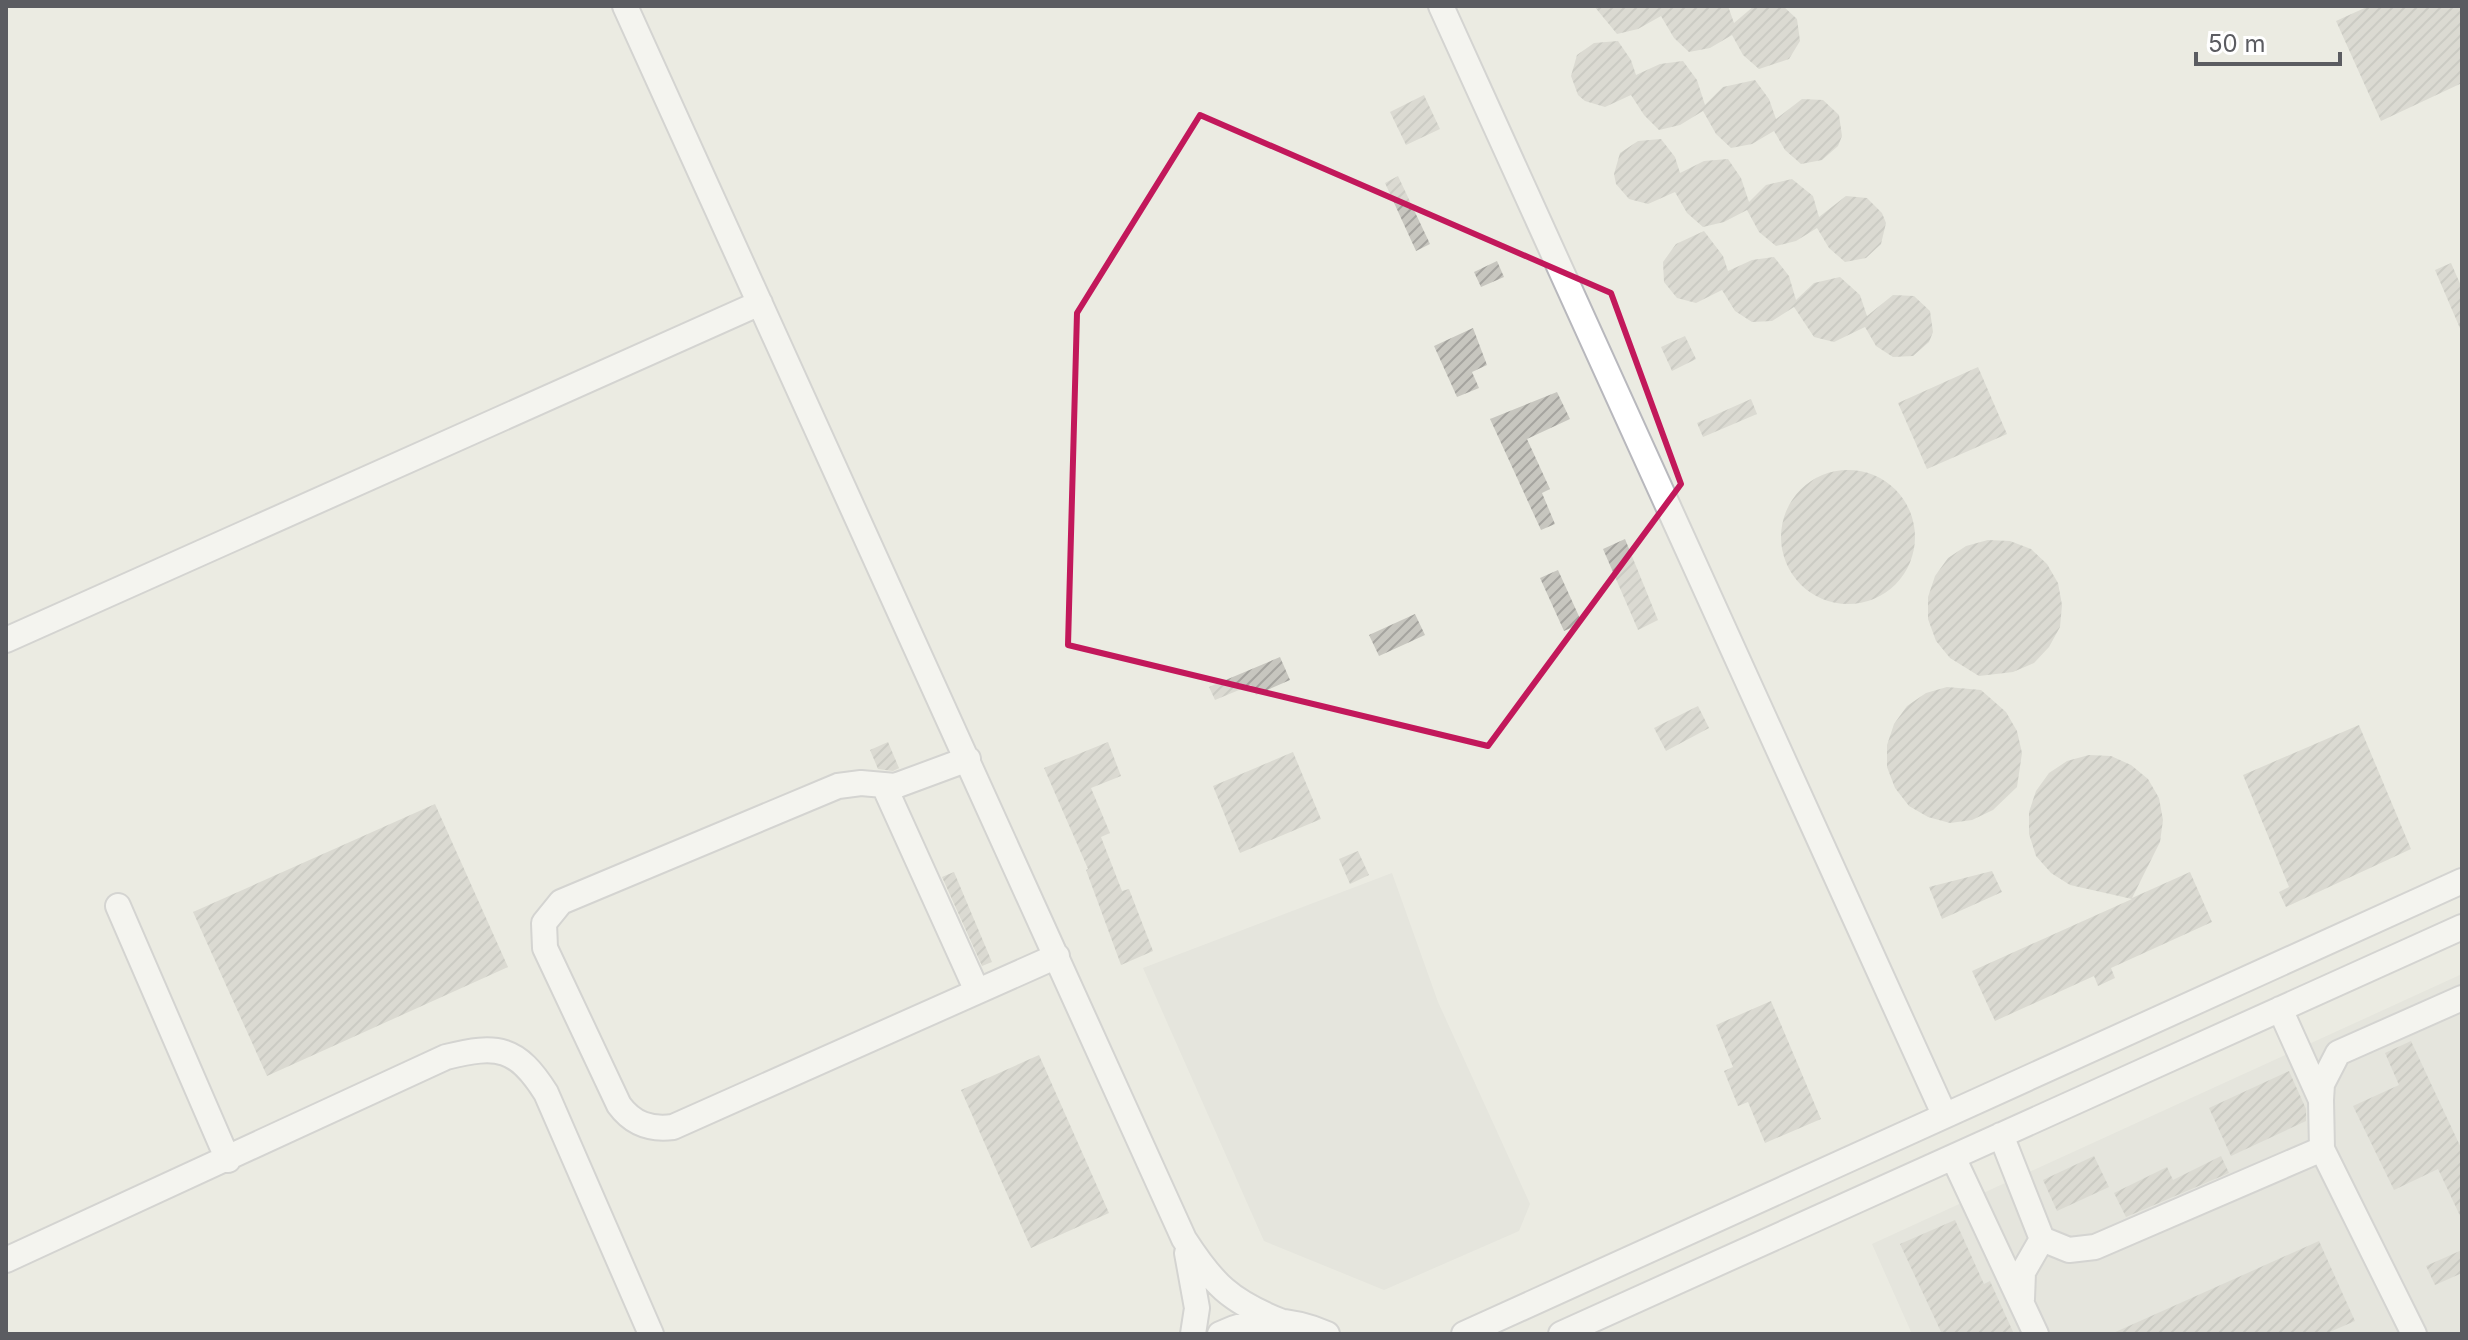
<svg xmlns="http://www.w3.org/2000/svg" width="2468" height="1340" font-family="Inter,sans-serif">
	<defs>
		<pattern id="building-hatch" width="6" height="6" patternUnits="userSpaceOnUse" patternTransform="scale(2)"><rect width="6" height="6" fill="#c7c6bf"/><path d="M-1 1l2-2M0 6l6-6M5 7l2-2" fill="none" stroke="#a5a49f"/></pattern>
	</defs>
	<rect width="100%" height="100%" fill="#ebebe2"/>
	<path fill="#ddddd7" d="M1392,873L1438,1002L1530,1204L1519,1231L1384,1290L1264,1241L1143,968Z
		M2462,974V1334H1912L1872,1244Z"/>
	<path fill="url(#building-hatch)" d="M1594,6H1728L1734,23L1754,6H1783L1797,19L1800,41L1789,59L1759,69L1743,55L1732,35L1710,48L1689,52L1674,38L1661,16L1638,29L1617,34Z
		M2369,6H2462V83L2381,121L2336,21Z
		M1618,41L1631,60L1636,75L1660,64L1683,61L1697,80L1705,105L1723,87L1755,80L1769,99L1776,119L1802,99L1823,100L1839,115L1842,136L1838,146L1822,160L1801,164L1785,150L1774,131L1752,144L1731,148L1716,134L1703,111L1680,125L1659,130L1644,115L1631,95L1605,107L1585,101L1578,95L1571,76L1577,55L1594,43Z
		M1424,95L1440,129L1406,145L1390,112Z
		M1661,139L1675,157L1680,173L1704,161L1728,159L1741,178L1749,202L1766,185L1792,179L1813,196L1819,217L1846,196L1867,198L1882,213L1886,223L1881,244L1866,258L1845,262L1829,248L1817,228L1796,241L1776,246L1759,232L1747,210L1724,222L1703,227L1687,213L1675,192L1648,204L1629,199L1616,184L1614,174L1620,153L1638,141Z
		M1398,176L1430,244L1416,251L1385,183Z
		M1704,231L1723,256L1728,271L1752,260L1774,257L1789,276L1796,300L1814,283L1840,277L1860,295L1867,316L1893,295L1914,296L1930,311L1933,332L1929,342L1913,356L1893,357L1876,346L1865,327L1834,342L1814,337L1794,307L1772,321L1752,322L1735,311L1722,290L1696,303L1677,298L1664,282L1663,262L1676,244Z
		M1497,261L1504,277L1481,287L1474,272Z
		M2451,263L2462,288V333L2435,270Z
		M1473,328L1487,365L1472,372L1479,388L1457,397L1434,346Z
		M1685,336L1696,359L1672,371L1661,347Z
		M1978,367L2007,434L1927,469L1898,403Z
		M1557,392L1570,419L1527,439L1550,489L1542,493L1555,524L1541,530L1490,419Z
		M1751,399L1757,414L1703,437L1697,423Z
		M1781 537a67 67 0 1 1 134 0a67 67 0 1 1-134 0Z
		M1625,539L1658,620L1638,630L1603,549Z
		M1988,540L2010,541L2031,549L2047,564L2058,583L2062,605L2060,627L2049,647L2034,663L2013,672L1979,676L1950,658L1936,641L1928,619V597L1935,576L1948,558L1966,546Z
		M1558,570L1582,623L1564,631L1540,578Z
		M1415,614L1425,635L1379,656L1369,635Z
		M1280,657L1290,680L1256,695L1251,685L1215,700L1209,687Z
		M1947,687L1981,690L2006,712L2017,731L2022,753L2017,787L1993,810L1972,820L1950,823L1928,817L1909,806L1895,788L1887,767V745L1894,724L1907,706L1926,693Z
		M1698,706L1709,728L1666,751L1654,728Z
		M2359,725L2411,849L2286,907L2279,892L2289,887L2243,775Z
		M888,742L899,768L893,771L878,769L870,750Z
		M1108,742L1121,776L1091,788L1110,833L1101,837L1122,891L1129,889L1153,951L1121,965L1086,870L1088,869L1044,768Z
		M1293,752L1321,819L1240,853L1213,786Z
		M2089,755L2111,756L2131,765L2148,779L2159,798L2163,820L2160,842L2132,898L2190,872L2212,922L2111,968L2115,978L2098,986L2094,976L1995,1021L1972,971L2132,899L2070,885L2051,873L2036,856L2029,834V812L2036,791L2049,773L2067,761Z
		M435,804L508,967L267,1076L193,912Z
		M1358,851L1369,875L1350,884L1339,859Z
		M1992,871L2002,892L1942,919L1929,887Z
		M954,872L992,962L982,966L942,877Z
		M1771,1001L1821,1119L1765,1143L1748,1102L1738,1106L1724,1071L1733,1067L1716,1025Z
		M2411,1041L2462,1150V1220L2438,1169L2394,1190L2353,1106L2399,1085L2385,1053Z
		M1039,1055L1109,1213L1031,1248L961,1090Z
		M2289,1071L2306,1109V1121L2231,1156L2209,1108Z
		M2094,1156L2109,1187L2057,1211L2043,1180Z
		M2221,1156L2229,1173L2126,1217L2114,1193L2167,1167L2173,1180Z
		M1955,1220L1984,1284L1990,1281L2014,1334H1942L1900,1244Z
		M2319,1241L2355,1321L2325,1334H2111Z
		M2462,1250V1273L2435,1285L2426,1266Z"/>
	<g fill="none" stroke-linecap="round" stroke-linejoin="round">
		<g stroke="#b8b8bd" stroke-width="28">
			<path id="minor" d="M625,6L1184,1239C1213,1284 1230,1301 1280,1321
				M1441,6L1944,1114
				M6,640L760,303
				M968,759L895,786L861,783L838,786L561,902L544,923L545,948L619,1105C633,1124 650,1130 673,1127L1057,956
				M885,788L977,991
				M118,906L228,1160
				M2280,1009L2321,1100L2322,1149L2414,1334
				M2321,1100L2322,1084L2338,1053L2462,998
				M2001,1135L2042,1239L2069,1250L2095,1247L2322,1149
				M1953,1157L2036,1334
				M1187,1253L1197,1308L1193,1334
				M6,1260L446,1057C498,1044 517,1047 546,1093L651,1334
				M2022,1299L2023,1272L2042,1239
				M1220,1334C1255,1317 1291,1318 1327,1334
				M1464,1334L2462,881
				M1561,1334L2462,927"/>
		</g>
		<use href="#minor" stroke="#fff" stroke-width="24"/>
	</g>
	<path d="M0 0H2468V1340H0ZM1200,115L1611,293L1681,484L1488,746L1068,645L1077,313Z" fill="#ebebe2" fill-opacity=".55" fill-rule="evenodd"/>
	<path fill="none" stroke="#c2185b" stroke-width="6" stroke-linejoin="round" d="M1200,115L1611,293L1681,484L1488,746L1068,645L1077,313Z"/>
	<rect width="2468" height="1340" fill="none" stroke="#5b5c61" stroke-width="16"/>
	<path d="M2196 52v12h144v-12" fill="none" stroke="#5b5c61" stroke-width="4"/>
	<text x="2208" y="52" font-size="24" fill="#5b5c61" stroke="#ffffff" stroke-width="6" paint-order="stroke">50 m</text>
</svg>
